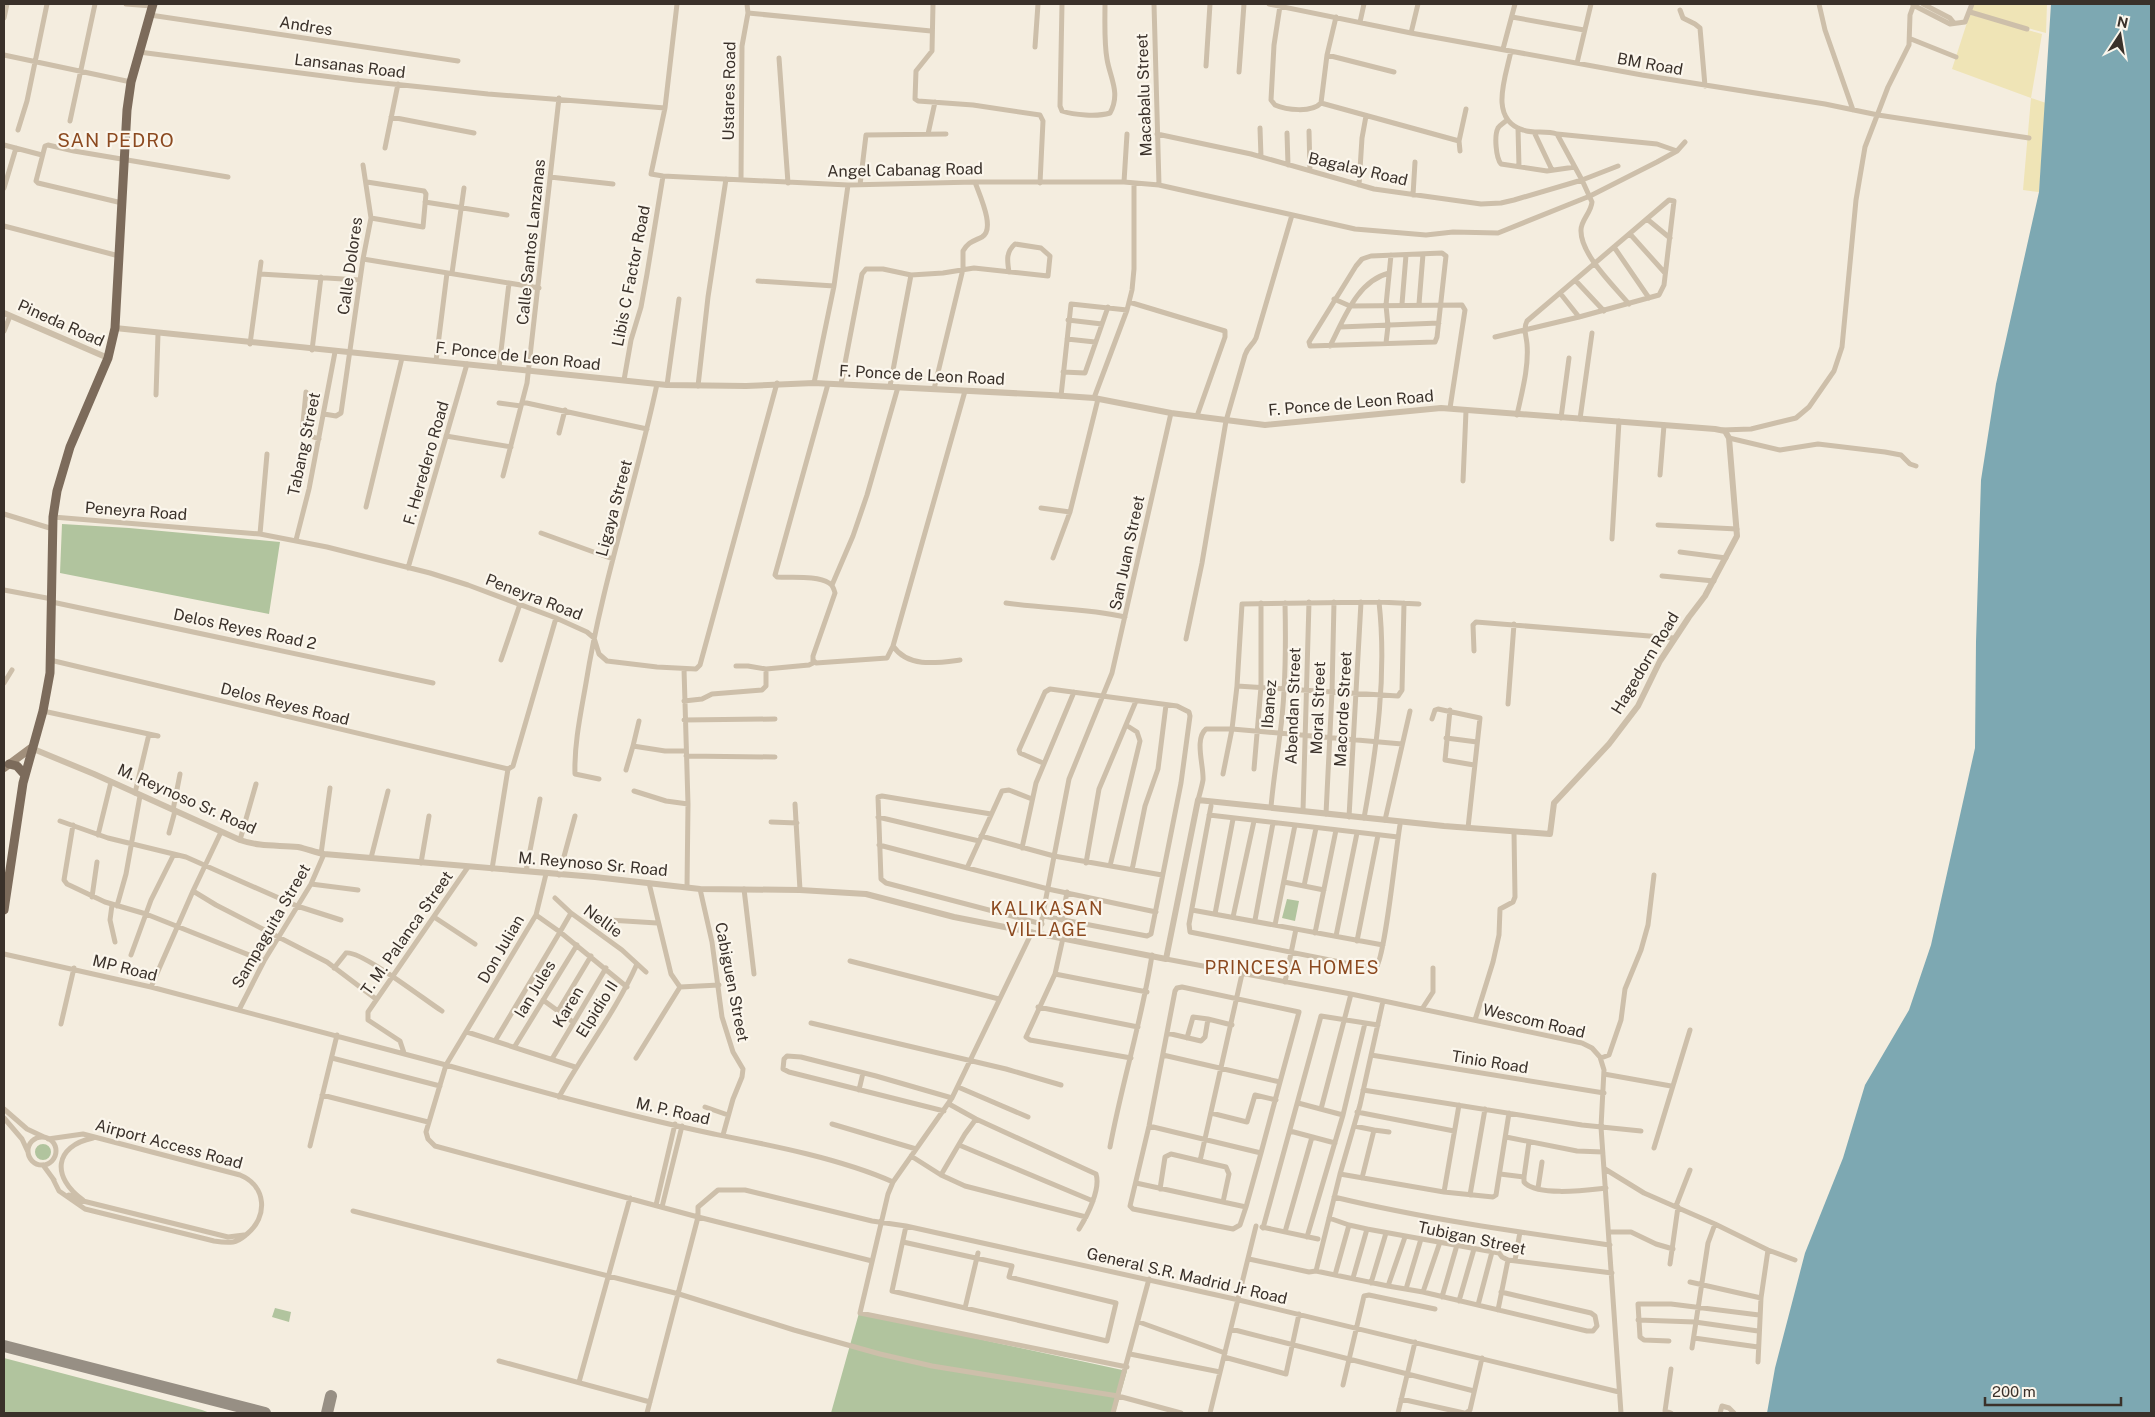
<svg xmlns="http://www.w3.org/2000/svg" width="2155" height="1417" font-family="'Public Sans',sans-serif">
	<rect width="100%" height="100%" fill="#f4eddf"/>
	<path fill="#b1c49e" d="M62,524L129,528L280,542L269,614L60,573Z
		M1287,899L1299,901L1295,921L1282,918Z
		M35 1152a8 8 0 1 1 16 0a8 8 0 1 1-16 0Z
		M275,1308L291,1312L289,1322L272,1317Z
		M859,1313L1127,1371L1115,1413H831Z
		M4,1358L202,1410L210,1413H4Z"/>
	<path fill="#efe4b6" d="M1973,4H2047L2046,33L1970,12L1972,15L2042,34L2031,98L2046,103L2039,192L2023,190L2031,98L1952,69Z"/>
	<path fill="#7da8b2" d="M2051,4H2151V1413H1767L1775,1368L1805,1253L1843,1158L1865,1085L1909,1010L1931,945L1975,748L1976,642L1981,480L1996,384L2039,192Z"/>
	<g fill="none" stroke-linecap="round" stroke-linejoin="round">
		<path stroke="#978f84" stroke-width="12" d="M4,1346L265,1413
			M327,1413L331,1396"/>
		<path stroke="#cdbfaa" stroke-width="5" d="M126,4L152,6
			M677,4L665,108L651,174L663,176L848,185L975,182H1124L1159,185L1355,229L1426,235L1453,232L1498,233L1590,196L1657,162L1677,151L1685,142
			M933,4L932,51L916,71L915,99L918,101L973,105L1040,115L1043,121L1040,183
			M1062,4L1060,106L1062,111C1074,115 1097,117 1110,113C1121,93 1110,78 1107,59C1104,42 1105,22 1105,4
			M1154,4L1159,185
			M1269,4L1411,33L1642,75L1825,104L1878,115L2029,138
			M1819,4L1825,30L1853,110
			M1923,4L1950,18L1954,23
			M1913,5L1950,24L1965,22L1972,4
			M1280,6L1274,45L1271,100L1275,105C1286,110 1312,113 1321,103L1459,141L1466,109
			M1680,10L1683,18L1695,24L1700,28L1705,86
			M1970,12L2027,29
			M748,13L931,31
			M150,15L458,61
			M1512,17L1584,30
			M4,18L7,4
			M1360,22L1364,4
			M1411,33L1418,4
			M1911,39L1956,57
			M1035,47L1038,4
			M1503,49L1515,4
			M1511,51C1506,76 1488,119 1523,130C1534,134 1546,130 1557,134L1582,180L1592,202C1591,213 1581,220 1581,230C1580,254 1614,286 1629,304
			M139,52L355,80L488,94L665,108
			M4,55L131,82
			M1327,55L1394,72
			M779,58L788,183
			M1577,63L1591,4
			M1206,66L1210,4
			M1239,72L1244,4
			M1321,103L1327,55L1336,17
			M391,117L474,133
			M1507,120C1504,123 1500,125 1498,128C1494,136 1496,158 1501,164L1547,171L1575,167
			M70,121L95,4
			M1260,128L1261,157
			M1518,128L1519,167
			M18,130L27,101L47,4
			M1309,131L1310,171
			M1534,132L1552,170
			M1287,133L1288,165
			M928,134L935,102
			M1157,134L1251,154L1374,189L1481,204L1501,203L1514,200L1582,180L1618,166
			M1557,134L1657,144L1677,151
			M1459,141L1460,151
			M4,145L42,155
			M385,148L398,84
			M550,177L613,184
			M741,179L742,46L748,13L747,4
			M367,182L424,191L426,194L423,227L371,218
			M1124,182L1127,134
			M860,185L866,135L946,134
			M1359,185L1362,138L1366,116
			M4,188L16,148
			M1413,195L1415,162
			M425,202L507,215
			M122,203L38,183L36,181L45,146L48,145L74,151L228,177
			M1647,219L1670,238
			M4,226L119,256
			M1630,234L1665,273
			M1614,247L1649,298
			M1442,253L1446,256L1437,337L1435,342L1310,346L1309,342L1356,266L1362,259L1371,256Z
			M363,259L539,288
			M452,273L464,188
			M260,274L360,280
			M1575,280L1604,311
			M758,281L834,286
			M1560,293L1579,317
			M1334,299L1350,306L1462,305L1465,310L1450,408
			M1129,302L1225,331V337L1197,416
			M1402,304L1406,255
			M1419,304L1423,254
			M1068,320L1102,324
			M1340,327L1439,323
			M4,331L10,316
			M1495,337L1579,317L1659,295L1664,285L1674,201L1669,200L1527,321C1523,329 1526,334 1527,344C1529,367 1522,392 1517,415
			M1067,339L1095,342
			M1386,343L1388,326L1386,305L1391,255
			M250,344L261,262
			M1330,346C1344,319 1357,281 1389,273
			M312,350L321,277
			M436,361L447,273
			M499,368L509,283
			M1063,372L1085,373L1108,307
			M624,380L631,340L641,307L647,274L663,176
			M814,383L834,286L848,185
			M841,384L862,274L866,269H883L911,275L943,273L974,268L1048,276L1050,256L1041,248L1015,244C1006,252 1007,260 1009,272
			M667,385L679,299
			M698,386L708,297L726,179
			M890,386L911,275
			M934,389L963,269V251C968,242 974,241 982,237C996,229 979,194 975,182
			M306,392L302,433L319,439
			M156,395L158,334
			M1061,396L1071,304L1127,310
			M1094,398L1127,310L1132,290L1134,269V183
			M499,403L521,406L522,402L647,429
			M324,414L336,416L341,413L363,259L371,218L363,165
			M1561,418L1569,358
			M1580,419L1592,333
			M1722,430L1751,429L1796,418L1809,407L1834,371L1842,347L1856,200L1865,147L1888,87L1909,45L1910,15L1914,4
			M559,433L565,410
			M446,436L511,447
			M1729,438L1780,450L1818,444L1885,452L1901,455L1910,464L1916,466
			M1660,475L1664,425
			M503,476L527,383L559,98
			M1463,481L1466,411
			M366,507L402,358
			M1041,508L1070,512
			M4,514L53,529
			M53,517L260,534L327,547L430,573L468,585L556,618L587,632L594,638L599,654L607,661L657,667L696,669L700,665L777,383
			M1658,525L1737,529
			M541,533L613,559
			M260,534L267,454
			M1612,539L1619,421
			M296,540L309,489L335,352
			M1680,552L1726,558
			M1053,558L1070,512L1098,399
			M408,568L467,364
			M1662,576L1714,581
			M832,585L853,536L867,495L898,387
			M4,590L52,599
			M52,602L433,683
			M1006,603C1046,609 1086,608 1125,617
			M1186,639L1202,563L1226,421L1245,355C1248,346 1253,345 1256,338L1292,215
			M1474,651L1473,625L1476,622L1674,638
			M50,660L508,769L513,766L556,618
			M501,660L520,604
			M813,660L816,663L887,658L893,646
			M960,660C937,663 908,668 893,646L965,391
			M736,666H748L766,669L809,665L813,663V656L835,593C834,589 833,585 829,583C817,575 792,578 777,577L775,575L828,384
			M684,669L688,804L687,887
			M4,683L12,670
			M1237,686L1398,696L1402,690L1404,603
			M684,701L702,699L712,694L762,690L766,686V669
			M1508,704L1514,624
			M1450,710L1445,760L1474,765
			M43,711L158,736
			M1432,719L1435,710L1438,709L1480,718L1468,828
			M684,720L775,719
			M639,721L633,746L665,751H686
			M1446,738L1477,742
			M686,756L775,757
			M1043,763L1020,753L1019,750L1045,692L1050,689L1177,706L1189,712L1190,716L1181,783L1151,934L1147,936L1043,916
			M1254,769L1261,687V603
			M626,770L633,746
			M1223,774L1232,729L1237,686L1242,604L1379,602L1419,604
			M599,779L575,774C574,744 581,712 586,683C602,582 636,484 657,384
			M634,791L666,801L688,804
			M135,793L149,734
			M1198,800C1200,793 1202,786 1203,780C1204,766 1194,739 1206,729H1232L1402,744
			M795,804L800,890
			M1211,806L1189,924L1190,932L1375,969C1385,962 1396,846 1400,825
			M1271,807C1273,783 1277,759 1280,734C1286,691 1286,646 1285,603
			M173,810L180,774
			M1303,811L1309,602
			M991,814L882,796L878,797L881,879L886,883L1042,924
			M1326,814L1332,692L1334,602
			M1209,815L1398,837
			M878,817L979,841
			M1349,817L1361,602
			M1364,818C1377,747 1387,674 1379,602
			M1385,820L1410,711
			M60,821L108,838L186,857L297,906L341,920
			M771,822L797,823
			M73,825L64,880L67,884L105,902L146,914L264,961
			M169,833L175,811
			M98,835L111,782
			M981,836L1054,856L1162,875
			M240,840L256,784
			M879,845L1048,889L1156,912
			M1022,848L1036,783L1074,692
			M321,854L330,788
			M371,858L388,791
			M421,863L429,816
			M1086,863L1099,789L1136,701
			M1110,866L1140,741L1137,732L1126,725
			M967,868L1002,791L1009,790L1032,799
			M492,869L508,769
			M1132,870L1145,806L1158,769L1166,705
			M526,871L540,799
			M546,874L536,915L446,1065C535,1090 624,1115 714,1134C770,1145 842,1159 893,1182
			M559,875L575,816
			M1284,882L1324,890
			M311,884L358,890
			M1304,886L1316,828
			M700,889L712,942L722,1017L733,1052L743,1069L742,1077L733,1099L723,1135
			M744,889L754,974
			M193,891L216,905L327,962L376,999
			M92,897L97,862
			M555,898L571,913
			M112,905L110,920L115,942
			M117,906L126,874L140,796
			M1192,910L1383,945
			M1215,914L1233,819
			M536,915L560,932L571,913L622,950L646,972
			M434,917L475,944
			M1233,917L1254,821
			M609,920L657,923
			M1062,920L1067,892
			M1255,920L1273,823
			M1275,925L1295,825
			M1032,932L952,1098L893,1182L888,1194L860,1313L1127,1367
			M1315,933L1336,830
			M1039,934L1069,779L1112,673L1171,413
			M1336,936L1357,833
			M1063,938L1055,974L1026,1037L1030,1040L1131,1058
			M1357,941L1378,835
			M4,954L151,987L446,1065L426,1132L428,1139L435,1146L698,1217L872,1261
			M131,955L151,900L174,854
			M1166,959L1351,994L1582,1043L1592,1048L1600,1057L1604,1070L1601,1127L1621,1413
			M850,961L999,999
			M334,968L346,953C361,950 426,1001 442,1011
			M1055,974L1147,992
			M1285,982L1296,929
			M151,987L193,891L221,832
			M680,987L719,985
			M543,1000L558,1011
			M1383,1001L1360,1105L1340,1174L1316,1271L1388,1286L1405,1237
			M1038,1007L1138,1027
			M1422,1009L1433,992V968
			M239,1010L264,961L311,884L324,854
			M1475,1020L1493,962L1499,935L1500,909L1513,902L1515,897L1514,832
			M573,1022L558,1011L591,956
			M811,1023L1006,1069L1061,1085
			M61,1024L74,968
			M467,1032L575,1067
			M1167,1033L1201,1041L1205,1037L1208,1019L1232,1025
			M1187,1038L1193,1017L1208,1019
			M495,1041L560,932L627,987
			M515,1046L577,945
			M404,1053L400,1041L368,1020V1012L468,867
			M1163,1055L1280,1082L1299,1012L1182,987L1177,988L1175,991L1149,1126L1130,1206L1133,1209L1233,1229L1240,1225L1246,1207
			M1371,1055L1604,1093
			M332,1058L440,1086
			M636,1058L680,987L671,974L649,883
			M1601,1058L1609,1055L1621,1020L1625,989L1641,950L1648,925L1654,875
			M552,1059L606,968
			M1604,1074L1671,1086
			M958,1087L1028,1117
			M859,1090L863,1073
			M1363,1090L1582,1125L1641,1131
			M322,1095L428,1122
			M559,1097C584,1052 616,1011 637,964
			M1298,1103L1343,1115
			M949,1104L976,1119L1096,1174C1101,1189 1087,1216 1079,1229
			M705,1107L728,1115
			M4,1109L27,1129L44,1137
			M1321,1109L1351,994
			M944,1111L789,1072L783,1069L784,1059L787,1056L801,1057L876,1076L952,1098
			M1357,1112L1454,1131
			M1211,1113L1247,1122L1255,1095L1276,1100
			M4,1118L22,1139L28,1152
			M832,1124L916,1149
			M1149,1126L1261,1153L1280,1082
			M1354,1126L1374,1130L1362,1178
			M1374,1130L1389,1132
			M1290,1131L1335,1143
			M28 1151a14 14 0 1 1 28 0a14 14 0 1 1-28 0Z
			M1506,1137L1577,1151L1603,1152
			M48,1139L83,1134L240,1175C267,1186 268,1217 247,1234C242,1238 239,1241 233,1242C227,1243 220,1242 214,1241L85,1209L59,1191L53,1179
			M959,1145L1093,1201
			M310,1146L337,1035
			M1110,1147C1122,1082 1142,1020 1152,955
			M1654,1148L1690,1030
			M911,1156L941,1175L965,1186L1086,1217
			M1200,1161L1242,974
			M43,1165L54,1180
			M1605,1169L1644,1193L1715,1224L1768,1250L1795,1260
			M1340,1174L1444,1192L1493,1197L1496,1195L1509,1113
			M1500,1174L1524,1177L1529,1142
			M941,1175L965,1134L976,1119
			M1524,1177V1182C1537,1197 1588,1190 1606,1188
			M1136,1183L1246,1207L1261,1153
			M1538,1188L1542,1162
			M1160,1189L1165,1157L1171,1154L1226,1167L1229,1174L1223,1202
			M1444,1192L1459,1105
			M69,1195L79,1200L216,1234L228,1237L244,1235
			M1470,1195L1485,1109
			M1334,1197C1425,1219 1518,1232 1610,1245
			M83,1200C51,1177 54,1146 93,1138
			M656,1205L675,1124
			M1676,1206L1690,1170
			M662,1207L682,1126
			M353,1211L679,1294L794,1330L880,1354L932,1366L1118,1396L1181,1413
			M1329,1218L1349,1225L1367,1229L1499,1253L1502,1257L1508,1260L1612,1273
			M1262,1227L1318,1239
			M1263,1228L1321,1016L1378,1025
			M1285,1232L1312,1137
			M1609,1232H1631L1656,1244L1673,1249
			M1307,1237L1343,1115L1365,1023
			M903,1242L1012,1266L1009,1277L1116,1303L1107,1341L892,1291L906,1226
			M1249,1259L1309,1272L1316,1271
			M1515,1260L1520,1232
			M1670,1264L1678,1207
			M1335,1275L1349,1225
			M1353,1278L1367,1229
			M1690,1282L1761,1298
			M1371,1283L1386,1233
			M1388,1286L1423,1292L1587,1331H1593L1597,1326L1595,1316L1591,1313L1501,1292
			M1406,1289L1421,1239
			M1423,1292L1440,1242
			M1442,1297L1457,1245
			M1459,1301L1474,1249
			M1478,1305L1492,1252
			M965,1308L978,1253
			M1498,1310L1508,1260
			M1638,1320L1695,1322L1758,1331
			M1139,1322L1225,1353
			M1231,1329L1474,1391
			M1694,1338L1758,1347
			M1669,1341L1644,1340L1640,1337L1638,1304H1671L1759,1315
			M1692,1348L1708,1243L1715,1224
			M1130,1354L1220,1372
			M1224,1357L1286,1374L1299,1314
			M499,1361L650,1402
			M1758,1362L1761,1298L1768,1250
			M579,1382L630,1198
			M1343,1385L1364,1296L1369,1295L1435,1309
			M1401,1399L1464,1413
			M647,1413L698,1217V1207L718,1190H745L872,1221L906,1226L1239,1300L1619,1392
			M1113,1413L1149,1279
			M1210,1413L1256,1226
			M1398,1413L1415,1342
			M1466,1413L1470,1410L1482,1358
			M1671,1413L1665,1411L1671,1369
			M1720,1413L1722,1406L1729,1408L1734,1413"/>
		<path stroke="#cdbfaa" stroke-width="6" d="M4,313L108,358
			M31,748L94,774L240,840C260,847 277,845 298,847C307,849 315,852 324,854L595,877L700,889L800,890L866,894L954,917L1166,959L1198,800L1444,826L1550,834L1554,803L1609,744L1638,706L1660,661L1689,617L1705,596L1737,536L1729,438L1725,431L1715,429L1441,408L1265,425L1171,413L1094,398L1050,395L814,383L746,386L667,385L115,328"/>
		<path stroke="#a18f7b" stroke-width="8" d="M4,768L31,748"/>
		<path stroke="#7c6b5b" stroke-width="9" d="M9,764L17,766L25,775
			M4,910L23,783L43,711L50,673L53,517L57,491L70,447L108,358L115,328L127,110L131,82L153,4"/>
	</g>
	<g text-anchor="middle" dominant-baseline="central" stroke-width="4.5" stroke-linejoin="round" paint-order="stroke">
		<g font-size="16" fill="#3a312a" stroke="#fbf6ec">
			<text transform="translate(306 26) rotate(9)">Andres</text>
			<text transform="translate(1650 64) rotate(10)">BM Road</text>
			<text transform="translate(350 66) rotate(7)">Lansanas Road</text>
			<text transform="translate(729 91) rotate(-89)">Ustares Road</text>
			<text transform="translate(1144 95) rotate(-92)">Macabalu Street</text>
			<text transform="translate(1358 169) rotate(13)">Bagalay Road</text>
			<text transform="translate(905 170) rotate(-1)">Angel Cabanag Road</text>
			<text transform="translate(531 242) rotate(-84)">Calle Santos Lanzanas</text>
			<text transform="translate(350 266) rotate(-82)">Calle Dolores</text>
			<text transform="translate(631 276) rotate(-79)">Libis C Factor Road</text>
			<text transform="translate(61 323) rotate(24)">Pineda Road</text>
			<text transform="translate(518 356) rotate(6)">F. Ponce de Leon Road</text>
			<text transform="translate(922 375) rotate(3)">F. Ponce de Leon Road</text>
			<text transform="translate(1351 403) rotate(-5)">F. Ponce de Leon Road</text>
			<text transform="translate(304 444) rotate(-78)">Tabang Street</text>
			<text transform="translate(426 463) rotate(-74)">F. Heredero Road</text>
			<text transform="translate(614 508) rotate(-75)">Ligaya Street</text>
			<text transform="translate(136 511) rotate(4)">Peneyra Road</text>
			<text transform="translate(1127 553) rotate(-78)">San Juan Street</text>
			<text transform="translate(534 597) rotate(21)">Peneyra Road</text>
			<text transform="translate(245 629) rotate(12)">Delos Reyes Road 2</text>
			<text transform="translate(1645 663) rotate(-59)">Hagedorn Road</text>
			<text transform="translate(285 704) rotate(14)">Delos Reyes Road</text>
			<text transform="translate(1269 704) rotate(-86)">Ibanez</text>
			<text transform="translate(1293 706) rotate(-88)">Abendan Street</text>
			<text transform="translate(1318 708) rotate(-88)">Moral Street</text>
			<text transform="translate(1343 709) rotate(-87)">Macorde Street</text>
			<text transform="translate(187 799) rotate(24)">M. Reynoso Sr. Road</text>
			<text transform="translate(593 864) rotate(5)">M. Reynoso Sr. Road</text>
			<text transform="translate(603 921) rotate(36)">Nellie</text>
			<text transform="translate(271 926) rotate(-60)">Sampaguita Street</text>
			<text transform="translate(407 933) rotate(-55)">T. M. Palanca Street</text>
			<text transform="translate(501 949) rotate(-60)">Don Julian</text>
			<text transform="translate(125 968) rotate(14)">MP Road</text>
			<text transform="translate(732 982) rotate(79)">Cabiguen Street</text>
			<text transform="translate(535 989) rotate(-59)">Ian Jules</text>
			<text transform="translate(568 1007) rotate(-59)">Karen</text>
			<text transform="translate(597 1009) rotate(-58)">Elpidio II</text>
			<text transform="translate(1534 1021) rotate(13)">Wescom Road</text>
			<text transform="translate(1490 1062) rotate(9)">Tinio Road</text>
			<text transform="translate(673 1111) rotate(13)">M. P. Road</text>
			<text transform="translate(169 1144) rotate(15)">Airport Access Road</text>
			<text transform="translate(1472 1238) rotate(12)">Tubigan Street</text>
			<text transform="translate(1187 1276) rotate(13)">General S.R. Madrid Jr Road</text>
		</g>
		<g font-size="18" letter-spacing="1" fill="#8c4a20" stroke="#fbf6ec">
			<text x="1047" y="908">KALIKASAN<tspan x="1047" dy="21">VILLAGE</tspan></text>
			<text x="1292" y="967">PRINCESA HOMES</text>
		</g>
		<g font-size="19" letter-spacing="1" fill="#8c4a20" stroke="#fbf6ec">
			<text x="116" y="140">SAN PEDRO</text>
		</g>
	</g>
	<rect width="2155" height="1417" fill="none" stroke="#3a312a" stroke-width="10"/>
	<g transform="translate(2120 35) rotate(12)" stroke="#fbf6ec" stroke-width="4" paint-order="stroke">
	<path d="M0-4L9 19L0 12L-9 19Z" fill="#3a312a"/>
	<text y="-8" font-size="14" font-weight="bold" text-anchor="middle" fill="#3a312a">N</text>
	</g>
	<path d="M1985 1397v8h136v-8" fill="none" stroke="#3a312a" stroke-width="2.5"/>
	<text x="1992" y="1397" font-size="15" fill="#3a312a" stroke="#fbf6ec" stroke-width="4" paint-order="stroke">200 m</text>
</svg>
